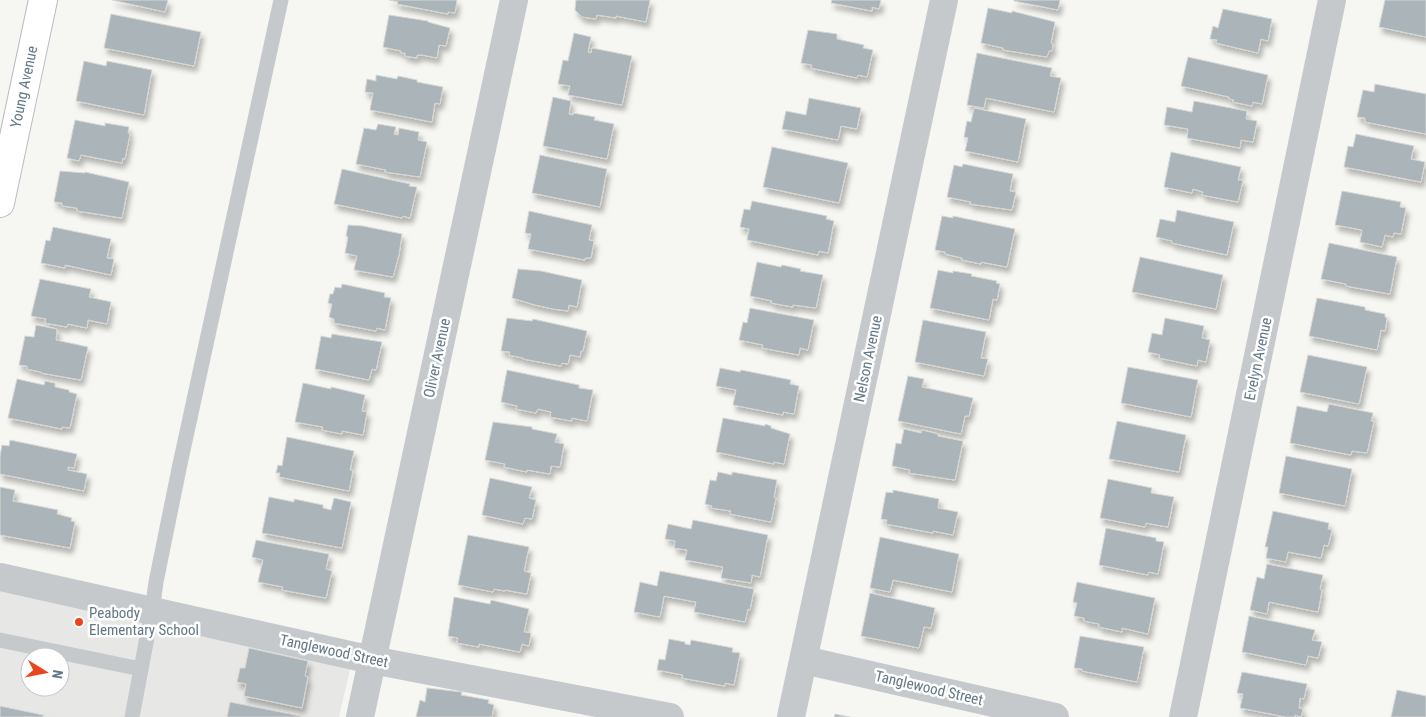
<svg xmlns="http://www.w3.org/2000/svg" width="1426" height="717" font-family="'Roboto Condensed',sans-serif">
	<defs>
		<filter id="shadow"><feDropShadow dx="3" dy="5.5" stdDeviation="2.5" flood-color="#0004"/></filter>
	</defs>
	<rect width="100%" height="100%" fill="#f6f6f2"/>
	<path fill="#e7e7e6" fill-rule="evenodd" d="M0,588L351,665L339,717H0ZM30,657H60V687H30Z"/>
	<path fill="#abb4b9" stroke="#d7d7d5" filter="url(#shadow)" d="M112,0H168L165,12Z
		M389,0H457L455,13L448,12V14L397,4L398,2Z
		M576,0H650L646,22L616,16V18L597,15L596,19L582,17L575,10Z
		M832,0H881L879,9L872,7V11L831,3Z
		M1014,0H1060L1058,10L1014,1Z
		M1385,0H1426V37L1379,27Z
		M988,8L1012,13V11L1055,22L1051,43L1053,44L1052,51H1049L1047,57L1003,50V48L981,43Z
		M1223,9L1272,19L1268,41L1261,39L1258,53L1216,43L1217,40L1210,39L1213,26L1218,28Z
		M111,14L201,32L194,66L104,48Z
		M389,15L428,21V22L450,28L446,46L439,45L437,58L422,55H417V58L405,56V53H401V51L383,47Z
		M808,30L837,34V39L864,45L863,48L873,50L867,77L858,75L857,78L811,68L812,65L801,63Z
		M574,33L591,37L588,52L591,53L592,48L632,56L622,105L568,95L570,86L558,84L563,60L568,61Z
		M977,53L1052,68L1050,76L1061,78L1054,112L986,98L984,108L967,105Z
		M1188,57L1268,75L1262,104L1253,102L1252,106L1233,102L1234,100L1229,99V97L1181,86Z
		M84,61L106,66L107,61L152,70L144,115L76,101Z
		M376,75L397,79L398,76L417,80V82L443,87L440,104L435,103L432,122L370,110L373,93L365,92L367,79L376,81Z
		M1375,84L1426,94V134L1365,122V118L1357,117L1363,90L1374,92Z
		M553,97L571,101L569,114L573,115V113L595,117L594,120L614,124L607,159L543,146Z
		M809,98L861,108L857,129L841,126L838,140L782,129L786,111L806,115Z
		M1194,101L1247,111L1246,119L1257,121L1253,142L1241,140L1240,148L1187,138L1188,129L1164,125L1167,107L1192,112Z
		M974,108L1026,119L1018,162L965,151L968,138L964,137L967,121L971,122Z
		M75,120L105,126V123L129,127L128,133L130,134L125,159L123,158L122,163L81,155L79,161L67,158Z
		M378,124L396,127L394,134L398,135L399,128L419,132L418,140L427,142L420,177L385,172L386,170L356,164L364,128L376,130Z
		M1356,134L1414,146L1411,159L1425,162L1421,182L1344,167L1348,146L1353,147Z
		M772,147L848,163L839,203L763,187Z
		M1171,152L1241,167L1238,180H1243L1238,202L1202,195L1203,192L1193,189L1192,193L1164,187Z
		M540,155L607,169L600,207L532,193Z
		M963,164L1013,174L1010,191L1016,192L1012,210L970,204L971,202L947,197L954,165L962,167Z
		M342,169L410,184L409,186L417,187L410,218L403,216L402,218L334,204Z
		M60,171L85,173V172L129,182L122,218L77,211V208L62,206V203L54,202Z
		M1342,191L1401,202L1400,207L1406,208L1401,234L1394,233L1393,237L1385,235L1382,247L1360,242L1362,230L1335,225Z
		M752,201L827,216L826,219L834,221L828,253L819,251L818,255L747,240L749,229L740,227L744,209L750,210Z
		M1177,210L1234,222L1227,255L1172,243V241L1156,237L1160,219L1175,222Z
		M529,211L592,225L589,240L594,241L591,258H585V260L528,249L531,234L525,233Z
		M942,216L953,218V216L1015,229L1007,267L981,262V264L962,260V258L945,254V252L935,250Z
		M348,225L363,226L402,234L399,255L393,277L354,270L357,256L345,253L348,237L346,236Z
		M53,227L111,239L107,258L114,259L111,275L65,265V268L41,263L46,240L50,241Z
		M1329,243L1397,257L1390,294L1346,286V284L1321,279Z
		M1140,257L1223,275L1216,309L1132,292Z
		M757,262L781,267L782,265L801,269L800,271L823,275L816,308L793,305V307L771,303L772,301L750,296Z
		M518,269L541,271L582,280L577,307L569,305L568,311L553,309L535,305L512,298Z
		M938,270L953,273V271L972,274L971,276L997,281L996,283L1000,284L997,300L993,299L989,320L930,308Z
		M40,279L91,289L89,297L111,302L107,324L88,320L87,328L68,324L67,327L45,323L46,319L31,316Z
		M342,284L385,293L384,297L391,298L385,330L377,328L376,331L334,323V319L329,317L332,304L328,303L330,294H333L335,287L341,288Z
		M1317,298L1365,307V310L1385,314V317L1387,318L1385,331L1381,330L1377,350L1309,336Z
		M750,308L814,320L808,350L800,348L799,355L762,348L763,345L739,340L743,322L747,323Z
		M507,318L532,321L533,319L587,331L583,351H581L580,357L570,355L568,364L562,363L561,366L523,359V358L509,355L510,352L501,351Z
		M1165,318L1204,326L1202,338L1210,340L1206,362L1198,360L1197,366L1159,358L1160,355L1148,352L1152,333L1162,335Z
		M923,320L986,332L981,358L988,359L984,376L915,362Z
		M36,325L57,329L56,340L88,347L81,380L41,373V372L27,369V366L19,365L25,336L34,337Z
		M332,334L382,342L376,370L372,369L369,380L315,369L321,336L331,338Z
		M1308,355L1367,367L1359,404L1300,392Z
		M1128,367L1198,380L1191,417L1121,403Z
		M720,368L740,372L741,370L791,380L790,384L799,386L794,414L783,412V415L733,405L736,390L716,386Z
		M507,370L579,385V388L593,390L587,421L572,418V421L550,417L551,412L538,409L536,413L516,409L517,406L501,402Z
		M908,376L924,379L922,387L973,398L969,416H965L961,434L898,421Z
		M17,379L44,385L45,381L55,383V387L69,390V392L77,394L70,428L62,427V429L8,418Z
		M303,383L331,389V387L365,395L362,411L367,412L363,435L342,431V434L322,430L323,427L295,422Z
		M1329,404L1373,413L1371,421H1374L1367,453L1352,451L1351,455L1290,443L1297,406L1327,412Z
		M723,418L765,426V424L771,426V428L790,434L784,464L774,462V464L716,452Z
		M1117,421L1186,435L1179,472L1109,459Z
		M493,422L532,427V429L557,434L555,442L564,444L560,467L551,466L550,474L527,470V472L504,467L505,464L485,460Z
		M904,429L921,433L922,430L938,434V436L963,441L955,480L909,473L910,470L892,466L896,443L901,444Z
		M287,437L354,451L350,470H353L349,491L279,477L280,473H276L278,465L282,466Z
		M10,440L77,454L74,468L68,467V470L87,474L84,491L0,474V456L2,445L9,446Z
		M1286,456L1352,469L1345,506L1279,493Z
		M718,472L732,475V472L777,480L774,497L776,498L771,522L730,514L731,511L711,508L712,506L705,504L710,480L716,481Z
		M490,478L532,487L529,498L536,500L532,519L525,518L523,524L482,515Z
		M1108,479L1152,488L1151,493L1174,497L1168,527L1146,523L1145,527L1100,518Z
		M0,487L15,490L13,501L58,510L57,514L72,518L71,521L75,522L70,548L0,535Z
		M893,490L939,499L938,508L958,512L953,535L933,531V533L886,524L887,520L881,519L886,492L893,493Z
		M269,497L294,502V499L323,505V508L331,510L334,498L351,502L342,548L262,533Z
		M1273,511L1329,523L1328,529L1332,530L1328,546L1324,545L1321,558L1288,552L1286,562L1266,558L1268,547H1265Z
		M693,520L768,535L760,577L752,575L751,583L721,578L723,567L685,560L687,550L674,548L675,541L665,539L668,524L691,529Z
		M1106,528L1156,538V541L1164,542L1158,574L1149,572L1148,575L1099,565Z
		M468,535L529,547L524,571L531,573L527,594L505,590V591L494,589L493,592L458,585Z
		M880,537L959,554L952,592L893,580L890,592L870,588Z
		M256,540L329,554L326,569L332,571L326,598L282,590L283,587L258,582L263,560L252,557Z
		M1267,564L1323,575L1320,589L1322,590L1318,612L1269,602L1267,614L1250,610L1257,577L1264,579Z
		M660,571L754,589L750,610L748,609L745,622L694,612L696,602L664,596L660,617L634,612L640,582L657,586Z
		M1077,582L1155,598L1148,634L1122,628V632L1099,627V624L1084,621V618L1074,616L1077,603L1073,602Z
		M870,593L935,608L931,628L924,627L919,648L861,636Z
		M454,597L490,604L491,600L529,609L524,632L531,633L529,646L522,644L520,652L479,644V647L457,643L458,638L448,636Z
		M1249,616L1315,630L1312,640L1322,642L1318,658L1308,656L1306,665L1242,652Z
		M1080,636L1144,647L1137,682L1082,671V669L1074,668Z
		M669,639L685,642V644L690,645L691,640L733,648L732,652L740,653L734,685L725,683V686L682,678L683,675L657,670L659,659L665,660Z
		M249,648L308,661L305,676L308,677L302,708L244,696L246,684L237,682L240,668H245Z
		M1242,672L1307,684L1304,699L1300,698L1299,708L1303,709L1301,717L1295,715V717H1286L1240,708L1243,694L1237,693Z
		M427,688L462,692L461,695L489,700L488,703L494,705L492,717H416L420,700L425,702Z
		M1397,690L1426,696V717H1391Z
		M230,702L301,716V717H227Z
		M0,706L43,715V717H0Z
		M835,714L850,717H834Z"/>
	<g fill="none" stroke-linecap="round" stroke-linejoin="round">
		<g stroke="#b5bbbf" stroke-width="30">
			<path id="secondary" d="M0,203L43,0"/>
		</g>
		<path stroke="#c5c9cc" stroke-width="15" d="M0,640L141,669
			M132,717L152,611L156,582L180,464L281,0"/>
		<path stroke="#c5c9cc" stroke-width="28" d="M0,577L372,660L670,717
			M804,660L1055,717
			M360,717L514,0
			M791,717L944,0
			M1183,717L1332,0"/>
		<use href="#secondary" stroke="#fff" stroke-width="28"/>
	</g>
	<circle fill="#ec441c" stroke="#fff" stroke-width="2" cx="79" cy="622" r="5"/>
	<g text-anchor="middle" dominant-baseline="central" stroke-width="5" stroke-linejoin="round" paint-order="stroke">
		<g font-size="15" fill="#637785" stroke="#fff">
			<text transform="translate(24 87) rotate(-78)">Young Avenue</text>
			<text transform="translate(437 358) rotate(-78)">Oliver Avenue</text>
			<text transform="translate(868 359) rotate(-78)">Nelson Avenue</text>
			<text transform="translate(1258 359) rotate(-78)">Evelyn Avenue</text>
			<text transform="translate(334 651) rotate(12)">Tanglewood Street</text>
			<text transform="translate(929 688) rotate(13)">Tanglewood Street</text>
		</g>
		<g font-size="15" fill="#637785" stroke="#fff" text-anchor="start">
			<text x="89" y="613">Peabody<tspan x="89" dy="17">Elementary School</tspan></text>
		</g>
	</g>
	<g transform="translate(45 672) rotate(100)"><circle r="24" fill="#ffffff" stroke="#c1c9ce"/>
	<path d="M0-4L9 19L0 12L-9 19Z" fill="#ec441c"/>
	<text y="-8" font-size="14" font-weight="bold" text-anchor="middle" fill="#637785">N</text>
	</g>
</svg>
